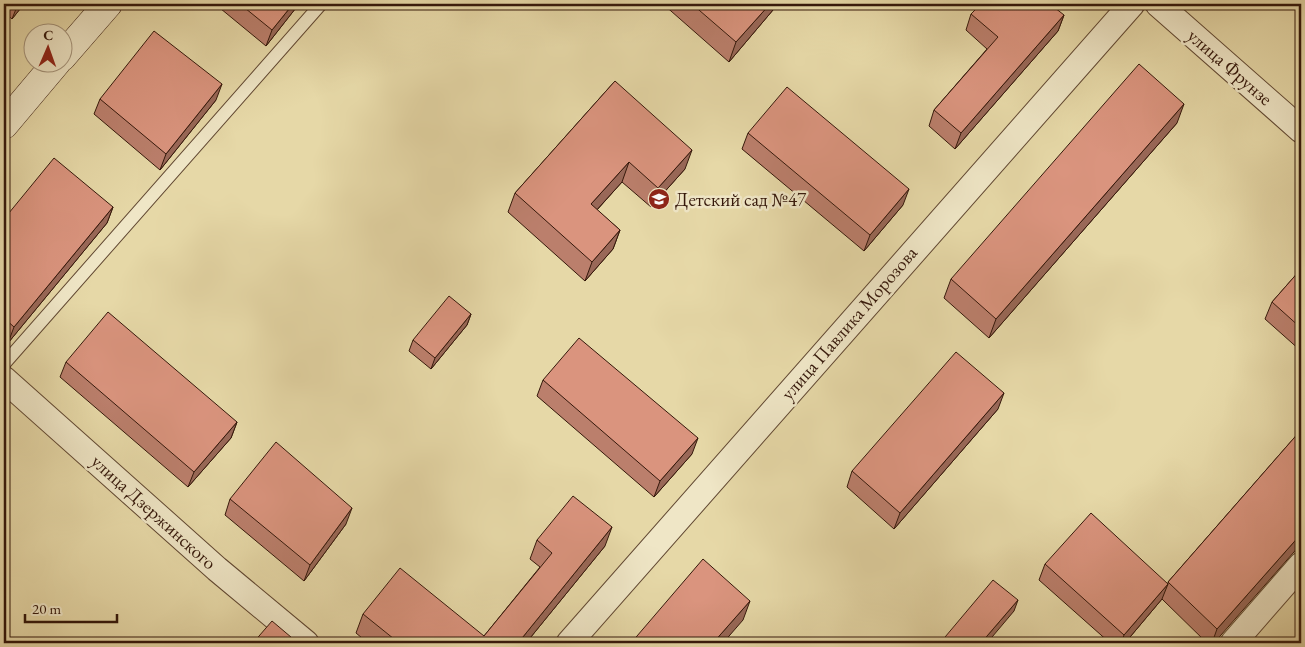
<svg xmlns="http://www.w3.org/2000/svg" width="1305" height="647" font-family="'EB Garamond',serif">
	<rect width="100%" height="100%" fill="#e6d8a7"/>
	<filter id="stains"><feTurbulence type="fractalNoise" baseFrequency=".004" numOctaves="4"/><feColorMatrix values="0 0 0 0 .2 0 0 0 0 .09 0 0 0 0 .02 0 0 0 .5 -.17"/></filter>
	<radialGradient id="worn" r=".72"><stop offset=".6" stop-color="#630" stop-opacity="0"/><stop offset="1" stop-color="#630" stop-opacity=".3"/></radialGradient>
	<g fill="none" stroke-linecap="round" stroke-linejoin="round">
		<g stroke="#614832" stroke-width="14">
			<path id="lane" d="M4,364L321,4"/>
		</g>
		<g stroke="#614832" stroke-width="27">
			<path id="street" d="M1158,4L1301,130
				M4,379L217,569L306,643
				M569,643L1132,4
				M1233,643L1301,565"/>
		</g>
		<g stroke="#35180b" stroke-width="29">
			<path id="secondary" d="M62,57L108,4
				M4,125L57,62"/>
		</g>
		<use href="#lane" stroke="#efe6c6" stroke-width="12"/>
		<use href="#street" stroke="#efe6c6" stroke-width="25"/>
		<use href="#secondary" stroke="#efe6c6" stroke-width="28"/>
	</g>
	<path fill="#bb7f6c" stroke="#35180b" d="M4,4H24L12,19L4,12Z
		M215,4H299L266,46Z
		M663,4H776L773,10L729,62Z
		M971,14L1064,15L1058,31L955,149L929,126L934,110L987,49L966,30Z
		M615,81L685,169L651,207L622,182L597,210L620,230L613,249L585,281L508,212L515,193Z
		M100,99L216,100L160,170L94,114Z
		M1177,123L989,338L944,298L951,279Z
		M748,133L903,205L864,251L742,149Z
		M113,207L107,223L8,343L4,339V219Z
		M1301,269V351L1265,319L1272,302Z
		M471,314L467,325L431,369L409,351L413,340Z
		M66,362L237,422L231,438L188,487L60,377Z
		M543,380L692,454L654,497L537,396Z
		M998,409L894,529L847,487L852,471Z
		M1301,430L1214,643H1207L1162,599L1125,643H1110L1039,580L1045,564L1168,584V582Z
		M230,499L346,524L304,581L225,515Z
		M537,540L605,546L526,643H368L356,633L363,614L484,636L540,567L530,559Z"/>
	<path fill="#996858" stroke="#35180b" d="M18,4H24L12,19Z
		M293,4H299L266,46L272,30Z
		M770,4H776L773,10L729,62L736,42Z
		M1064,15L1058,31L955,149L961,133Z
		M222,84L216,100L160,170L166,154Z
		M1184,104L1177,123L989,338L996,319Z
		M692,150L685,169L651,207L658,188Z
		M629,162L622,182L584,224L591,204Z
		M909,189L903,205L864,251L870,235Z
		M113,207L107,223L8,343L14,327Z
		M620,230L613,249L585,281L592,262Z
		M471,314L467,325L431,369L435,358Z
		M1004,393L998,409L894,529L900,513Z
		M237,422L231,438L188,487L194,472Z
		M698,438L692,454L654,497L660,481Z
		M352,508L346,524L304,581L310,565Z
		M612,527L605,546L526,643H518Z
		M1301,534V544L1214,643H1212L1217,629Z
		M1168,584L1162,599L1125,643H1121L1124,635Z
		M1018,600L1014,611L987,643H981Z
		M750,601L743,620L723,643H713Z"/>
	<path fill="#da947e" stroke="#35180b" d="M240,4H293L272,30Z
		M692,4H770L736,42Z
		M981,4H1050L1064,15L961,133L934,110L998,37L971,14Z
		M154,31L222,84L166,154L100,99Z
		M1139,64L1184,104L996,319L951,279Z
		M615,81L692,150L658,188L629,162L591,204L620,230L592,262L515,193Z
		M787,87L909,189L870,235L748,133Z
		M54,158L113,207L14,327L4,318V219Z
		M1301,269V328L1272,302Z
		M449,296L471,314L435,358L413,340Z
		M108,312L237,422L194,472L66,362Z
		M579,338L698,438L660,481L543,380Z
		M956,352L1004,393L900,513L852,471Z
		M1301,430V534L1217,629L1168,582Z
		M276,442L352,508L310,565L230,499Z
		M573,496L612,527L518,643H399L363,614L400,568L484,636L552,553L537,540Z
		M1091,513L1168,584L1124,635L1045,564Z
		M703,559L750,601L713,643H631Z
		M993,580L1018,600L981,643H940Z
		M272,621L298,643H253Z"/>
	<defs>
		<g id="school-disc" transform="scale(1.125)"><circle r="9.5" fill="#8f2418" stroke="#efe6c6"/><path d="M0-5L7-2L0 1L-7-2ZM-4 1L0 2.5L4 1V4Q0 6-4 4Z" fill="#fff"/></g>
	</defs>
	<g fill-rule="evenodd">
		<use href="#school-disc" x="659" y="199"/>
	</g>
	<g text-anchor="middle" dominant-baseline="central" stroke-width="5" stroke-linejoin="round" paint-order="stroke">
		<g font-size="19" fill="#35180b" stroke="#efe6c6">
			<text transform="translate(1230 67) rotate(41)">улица Фрунзе</text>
			<text transform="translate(849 323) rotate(-49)">улица Павлика Морозова</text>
			<text transform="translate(154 512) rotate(42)">улица Дзержинского</text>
		</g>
		<g font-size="19" fill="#35180b" stroke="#efe6c6" text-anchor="start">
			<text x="675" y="199">Детский сад №47</text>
		</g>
	</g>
	<rect width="1305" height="647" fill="none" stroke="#e6d8a7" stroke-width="20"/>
	<rect x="5" y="5" width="1295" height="637" fill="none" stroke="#35180b" stroke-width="2.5"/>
	<rect x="10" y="10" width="1285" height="627" fill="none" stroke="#35180b"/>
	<g transform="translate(48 48) rotate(2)"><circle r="24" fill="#efe6c6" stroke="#a5947b"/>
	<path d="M0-4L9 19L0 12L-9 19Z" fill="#8f2418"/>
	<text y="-8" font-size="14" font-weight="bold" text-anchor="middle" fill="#35180b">С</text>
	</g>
	<path d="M25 614v8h92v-8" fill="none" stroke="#35180b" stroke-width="2.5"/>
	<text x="32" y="614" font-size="15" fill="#35180b" stroke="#efe6c6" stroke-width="4" paint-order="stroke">20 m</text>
	<rect width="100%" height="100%" filter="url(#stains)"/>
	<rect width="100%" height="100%" fill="url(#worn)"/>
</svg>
